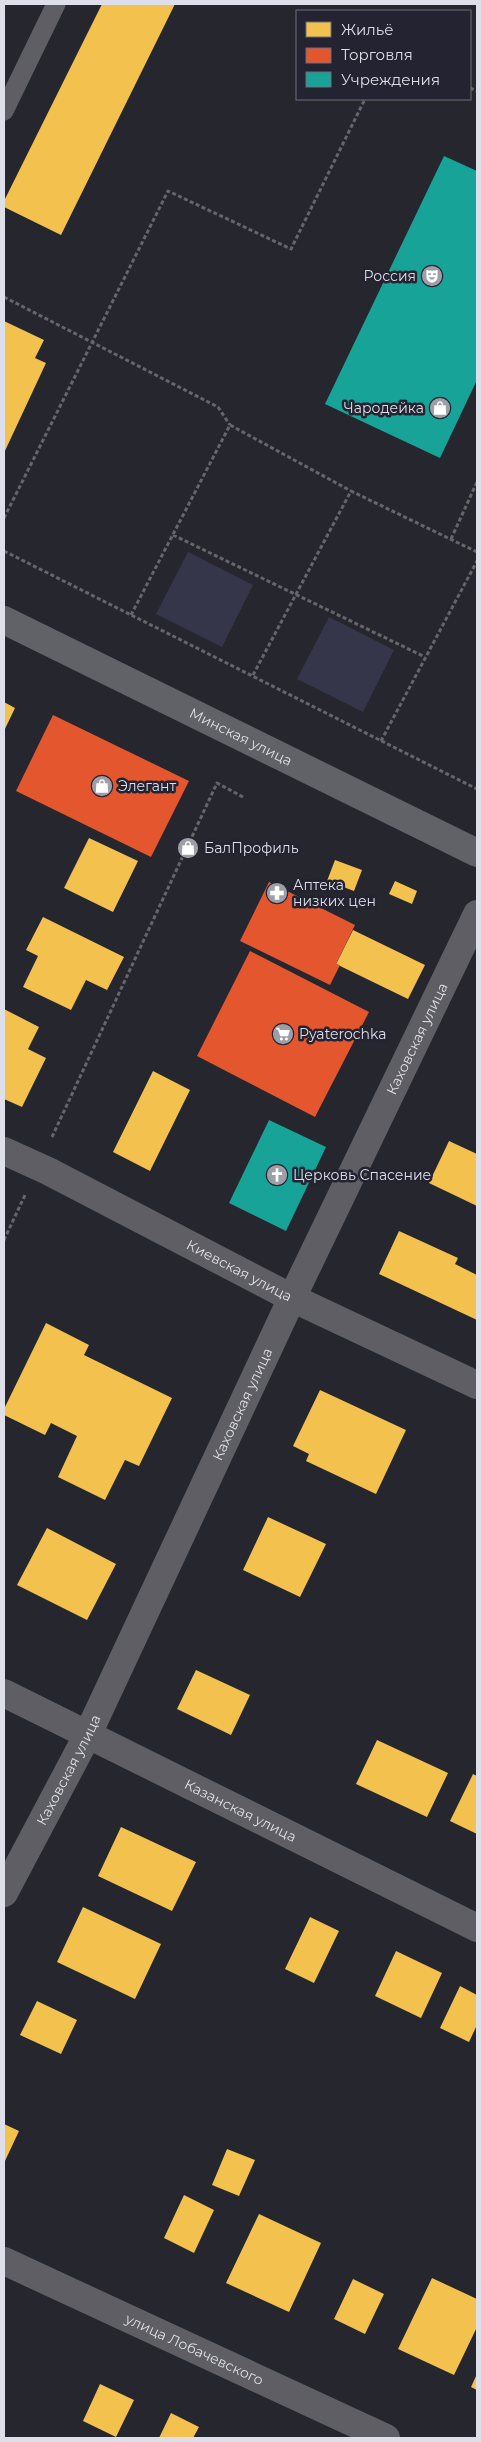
<svg xmlns="http://www.w3.org/2000/svg" width="481" height="2442" font-family="Montserrat,sans-serif">
	<rect width="100%" height="100%" fill="#26262e"/>
	<path fill="#36364b" d="M188,552L253,585L222,647L156,614Z
		M329,617L394,650L363,712L297,679Z"/>
	<path fill="#f2c14e" d="M102,4H175L61,235L4,207V201Z
		M4,321L44,340L35,358L46,363L4,453Z
		M4,702L15,708L4,731Z
		M89,838L138,861L113,912L64,888Z
		M335,860L362,870L354,891L327,881Z
		M395,881L417,891L412,904L389,894Z
		M43,917L124,957L107,990L86,980L71,1010L23,987L38,956L26,950Z
		M353,930L425,965L408,999L336,964Z
		M4,1009L39,1027L28,1049L46,1058L22,1107L4,1099Z
		M153,1071L190,1090L150,1171L113,1152Z
		M449,1141L477,1154V1206L429,1183Z
		M399,1231L458,1258L455,1264L477,1275V1320L379,1274Z
		M46,1323L89,1345L84,1355L172,1398L139,1466L125,1460L105,1500L58,1477L77,1436L51,1423L45,1435L4,1415V1409Z
		M320,1390L406,1430L376,1494L306,1461L309,1454L293,1446Z
		M268,1517L326,1544L300,1597L243,1570Z
		M47,1528L116,1564L87,1620L17,1585Z
		M196,1670L250,1695L231,1735L177,1709Z
		M377,1740L448,1773L427,1817L356,1784Z
		M473,1774L477,1776V1834L450,1821Z
		M121,1827L196,1862L172,1911L98,1876Z
		M83,1907L161,1944L135,1999L57,1962Z
		M310,1917L339,1931L314,1983L285,1969Z
		M396,1951L442,1973L421,2018L375,1996Z
		M460,1986L477,1995V2025L469,2042L440,2028Z
		M37,2001L77,2020L61,2054L20,2035Z
		M4,2124L19,2131L5,2161L4,2160Z
		M227,2149L255,2160L239,2196L212,2185Z
		M184,2195L214,2210L194,2253L164,2238Z
		M259,2214L321,2243L289,2312L226,2283Z
		M432,2278L477,2299V2327L454,2375L398,2349Z
		M353,2279L384,2294L365,2334L334,2319Z
		M477,2374V2390L471,2387Z
		M100,2384L134,2400L116,2437L83,2421Z
		M171,2413L199,2427L193,2438H159Z"/>
	<path fill="#e4572e" d="M53,715L189,781L151,857L16,791Z
		M269,882L355,925L336,964L340,965L330,985L240,941Z
		M250,951L369,1012L315,1117L197,1056Z"/>
	<path fill="#17a398" d="M444,156L477,171V380L440,458L325,404Z
		M269,1120L326,1147L286,1231L229,1203Z"/>
	<g fill="none" stroke-linecap="round" stroke-linejoin="round">
		<path stroke="#65656a" stroke-width="3" stroke-dasharray="4 2.5" stroke-linecap="butt" d="M470,88L477,91
			M4,297L218,407L230,425
			M4,518L168,191L291,249L365,99
			M173,535L425,657
			M451,539L477,482
			M4,551L477,789
			M131,615L230,425L351,491
			M253,675L351,491L477,552
			M381,741L477,561
			M52,1137L217,783L243,797
			M4,1240L25,1195"/>
		<path stroke="#5e5e64" stroke-width="19" d="M4,111L56,4"/>
		<g stroke="#5e5e64" stroke-width="28">
			<path id="s1" d="M4,1151L48,1171L292,1298L477,1385"/>
			<path id="s2" d="M4,1693L477,1928"/>
			<path id="s3" d="M4,1893L87,1736L292,1298L477,914"/>
			<path id="s4" d="M4,2261L386,2438"/>
		</g>
		<path stroke="#616168" stroke-width="28" id="s5" d="M4,620L477,853"/>
	</g>
	<defs>
		<g id="theatre-disc" transform="scale(1.125)"><circle r="9.5" fill="#9e9ea7" stroke="#232331"/><path d="M-5-5.5Q0-4 5-5.5V0Q5 5 0 6Q-5 5-5 0ZM-3.3-2.5H-1v1.5H-3.3ZM1-2.5H3.3v1.5H1ZM-2.8 1Q0 5.5 2.8 1Z" fill="#fff"/></g>
		<g id="shop-disc" transform="scale(1.125)"><circle r="9.5" fill="#9e9ea7" stroke="#232331"/><path d="M-5-2.5h2.3a2.7 3.5 0 0 1 5.4 0H5L5.5 6h-11ZM-1.5-2.5h3a1.5 2.3 0 0 0-3 0Z" fill="#fff"/></g>
		<g id="pharmacy-disc" transform="scale(1.125)"><circle r="9.5" fill="#9e9ea7" stroke="#232331"/><path d="M-2-6h4v4h4v4h-4v4h-4v-4h-4v-4h4Z" fill="#fff"/></g>
		<g id="supermarket-disc" transform="scale(1.125)"><circle r="9.5" fill="#9e9ea7" stroke="#232331"/><path d="M-6-5.5h2.5l.6 2H6L4.5 2H-2.5L-4.4-4H-6ZM-1.5 3.2a1.3 1.3 0 1 0 .1 0ZM3 3.2a1.3 1.3 0 1 0 .1 0Z" fill="#fff"/></g>
		<g id="church-disc" transform="scale(1.125)"><circle r="9.5" fill="#9e9ea7" stroke="#232331"/><path d="M-1.2-6h2.4v3.5h3.3v2.4h-3.3V6h-2.4V-.1h-3.3v-2.4h3.3Z" fill="#fff"/></g>
	</defs>
	<g fill-rule="evenodd">
		<use href="#theatre-disc" x="432" y="276"/>
		<use href="#shop-disc" x="440" y="408"/>
		<use href="#shop-disc" x="102" y="786"/>
		<use href="#shop-disc" x="188" y="848"/>
		<use href="#pharmacy-disc" x="277" y="893"/>
		<use href="#supermarket-disc" x="283" y="1034"/>
		<use href="#church-disc" x="277" y="1175"/>
	</g>
	<g text-anchor="middle" dominant-baseline="central" stroke-width="5" stroke-linejoin="round" paint-order="stroke">
		<g font-size="14" fill="#dedfe8" stroke="#232331" text-anchor="start">
			<text x="416" y="276" text-anchor="end">Россия</text>
			<text x="424" y="408" text-anchor="end">Чародейка</text>
			<text x="118" y="786">Элегант</text>
			<text x="204" y="848">БалПрофиль</text>
			<text x="293" y="885">Аптека<tspan x="293" dy="16">низких цен</tspan></text>
			<text x="299" y="1034">Pyaterochka</text>
			<text x="293" y="1175">Церковь Спасение</text>
		</g>
		<g font-size="14" fill="#dedfe8" stroke="#232331">
			<text stroke="none"><textPath href="#s5" startOffset="264">Минская улица</textPath></text>
			<text stroke="none"><textPath href="#s3" startOffset="949">Каховская улица</textPath></text>
			<text stroke="none"><textPath href="#s1" startOffset="264">Киевская улица</textPath></text>
			<text stroke="none"><textPath href="#s3" startOffset="544">Каховская улица</textPath></text>
			<text stroke="none"><textPath href="#s3" startOffset="139">Каховская улица</textPath></text>
			<text stroke="none"><textPath href="#s2" startOffset="264">Казанская улица</textPath></text>
			<text stroke="none"><textPath href="#s4" startOffset="210">улица Лобачевского</textPath></text>
		</g>
	</g>
	<rect width="481" height="2442" fill="none" stroke="#dedfe8" stroke-width="10"/>
	<rect x="296" y="10" width="175" height="90" fill="#232331" stroke="#6e6e7a"/>
	<rect x="306" y="22" width="25" height="15" fill="#f2c14e" stroke="#6e6e7a"/>
	<text x="341" y="35" font-size="15" fill="#dedfe8">Жильё</text>
	<rect x="306" y="48" width="25" height="15" fill="#e4572e" stroke="#6e6e7a"/>
	<text x="341" y="60" font-size="15" fill="#dedfe8">Торговля</text>
	<rect x="306" y="72" width="25" height="15" fill="#17a398" stroke="#6e6e7a"/>
	<text x="341" y="85" font-size="15" fill="#dedfe8">Учреждения</text>
</svg>
